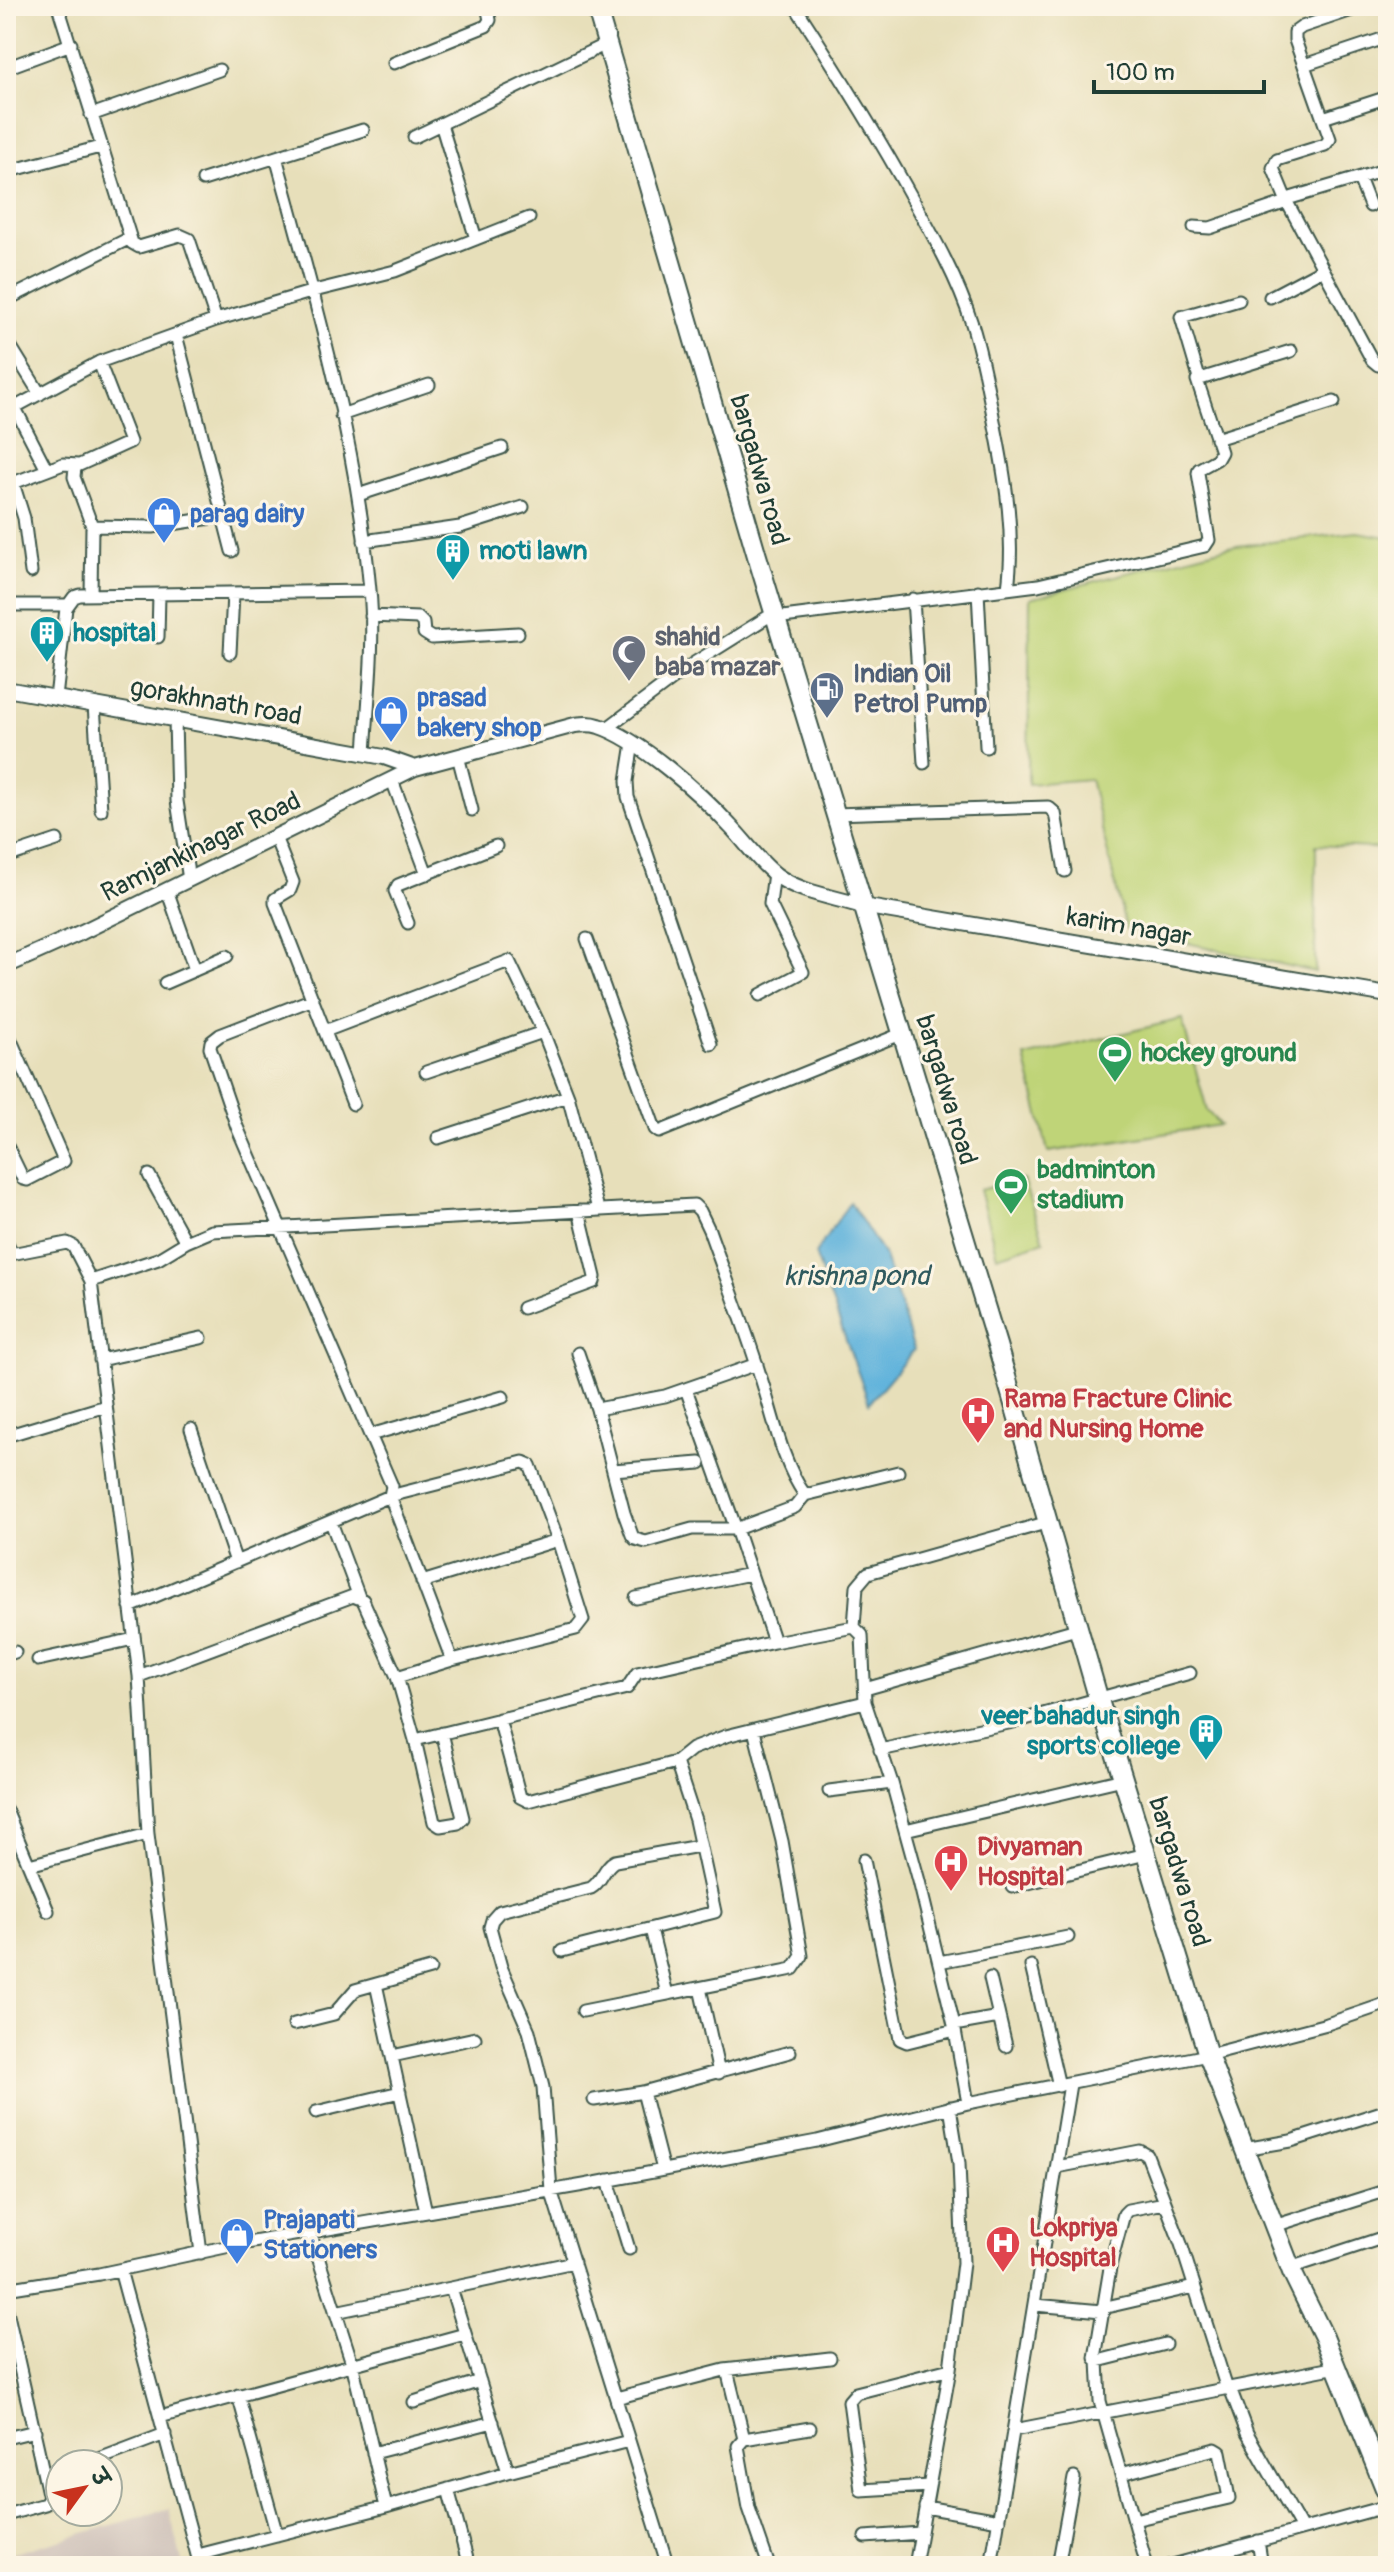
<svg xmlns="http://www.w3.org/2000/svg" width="1394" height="2572" font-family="Pangolin,'Playpen Sans Deva',sans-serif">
	<rect width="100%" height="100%" fill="#fcf5e5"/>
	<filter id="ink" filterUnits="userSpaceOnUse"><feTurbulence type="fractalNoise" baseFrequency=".0125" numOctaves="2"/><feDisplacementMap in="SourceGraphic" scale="16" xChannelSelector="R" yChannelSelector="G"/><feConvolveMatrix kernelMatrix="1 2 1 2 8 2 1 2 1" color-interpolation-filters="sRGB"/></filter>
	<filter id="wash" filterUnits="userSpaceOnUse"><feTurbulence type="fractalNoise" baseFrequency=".006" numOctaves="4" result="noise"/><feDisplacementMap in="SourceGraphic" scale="32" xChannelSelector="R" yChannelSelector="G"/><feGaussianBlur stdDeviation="1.8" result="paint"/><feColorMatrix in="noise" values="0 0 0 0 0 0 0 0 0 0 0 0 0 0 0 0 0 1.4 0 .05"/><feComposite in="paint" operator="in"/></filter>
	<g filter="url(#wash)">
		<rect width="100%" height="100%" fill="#e7dfba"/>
		<path fill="#cec1b9" d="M169,2509L183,2566H6V2555Z"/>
		<path fill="#bfd478" stroke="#6f8856" stroke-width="2" d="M1357,532L1388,537V849L1316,845L1315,972L1126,929L1090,779L1028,784L1030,598L1228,547Z
			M1182,1019L1207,1111L1220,1125L1048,1152L1025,1057Z
			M1023,1180L1044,1241L997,1256L979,1190Z"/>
		<path fill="#61b3dc" stroke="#407888" stroke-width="2" d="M850,1202L885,1257L914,1350L869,1403L815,1254Z"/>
	</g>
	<g filter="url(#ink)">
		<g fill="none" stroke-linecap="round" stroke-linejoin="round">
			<g stroke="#3d5548" stroke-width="15">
				<path id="minor" d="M58,6L132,243L139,247L180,235L189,239L216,320
					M795,6C836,69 876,132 912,198C935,239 958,280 972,324C983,359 989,396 996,431C1006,482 1015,537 1008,588
					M1364,6L1302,27L1295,32V40L1330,139L1325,145L1277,160L1273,168L1287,202L1372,360L1378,365L1388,362
					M394,63L486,26L490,20L487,6
					M1304,65L1388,37
					M6,68L71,44
					M91,115L219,70
					M1323,118L1388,97
					M441,124L476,239
					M414,137L606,44
					M276,157C315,298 357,444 370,590C375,644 368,700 365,754
					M6,172L100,147
					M1359,178L1370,206
					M203,180L363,130
					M1287,199L1388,169
					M1194,227L1210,228L1287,202
					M1270,297L1323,269
					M6,300L130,238
					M176,335L232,551
					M6,339L40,394
					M1199,378L1181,317L1239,300
					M15,408L47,470
					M6,412L99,362L216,320L314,291L395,271L529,218
					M341,415L429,385
					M1216,439L1334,402
					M358,495L502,448
					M92,526L153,527L224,516
					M364,541L460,527L523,507
					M31,572L24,518L13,483L63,464L78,465
					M978,591L986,747
					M91,594L92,526L74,477L75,467L130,442L99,362
					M913,599L924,763
					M6,605H67
					M371,616L418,618L423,623L424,633L432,638L518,633
					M775,618L1038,585L1205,546L1209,540L1198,473L1199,469L1217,459L1221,452L1197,380L1291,351
					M158,637L159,594
					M230,653L233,594
					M56,698L66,608L74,597L80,595L370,591
					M94,705L101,810
					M175,719L177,801L189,880
					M606,729L694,663L774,613
					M633,743L627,781L628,797L711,1044
					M458,756L472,810
					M392,780L427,874
					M834,814L1048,807L1055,813L1065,871
					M275,837L293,882L290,890L275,899V903L353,1104
					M6,844L10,856
					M6,857L57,840
					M167,890L195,970
					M408,923L395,891L398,885L496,846
					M587,939L655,1129L659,1132L901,1034
					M165,983L227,956
					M760,995L803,972L770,904L774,873
					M6,1029L64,1161L27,1180L23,1179L6,1144
					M325,1031L509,961L543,1032L568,1096L598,1209
					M426,1072L543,1032
					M438,1138L568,1096
					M149,1175L186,1242L212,1231L694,1205L700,1211L709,1230C726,1278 745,1326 760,1375C773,1414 781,1461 805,1495L898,1472
					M6,1241L12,1253
					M6,1255L67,1243L73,1246L91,1281L139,1676L148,1834L201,2253
					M91,1281L158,1259L186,1242
					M523,1308L594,1282L595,1277L579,1211
					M578,1353L597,1409L624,1513L632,1535L635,1539L646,1542L692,1529H736L686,1389
					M100,1360L201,1338
					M597,1409L665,1396L757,1364
					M191,1429L236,1562
					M370,1435L503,1397
					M6,1436L106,1406
					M523,1462L530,1465L558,1540L583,1620L576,1629L452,1660L390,1496Z
					M613,1470L700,1463
					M805,1495L795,1507L736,1529L774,1642L854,1627L862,1635L865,1702L892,1783L919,1881L954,2025L968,2103
					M331,1522L359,1597
					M422,1582L558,1540
					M636,1598L750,1574
					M130,1607L390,1496L392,1486L237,1127L210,1048L211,1042L220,1035L313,999
					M854,1627L857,1586L868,1573L1049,1522
					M6,1655L15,1652
					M38,1660L134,1639
					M139,1676L353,1596L363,1600L397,1677L415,1740L627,1688L637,1673L774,1642
					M397,1677L452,1660
					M865,1689L1080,1628
					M499,1719L520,1797L528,1801L676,1762L692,1749L726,1736L865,1702
					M415,1740L434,1822L440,1826L458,1823L463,1818L442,1733
					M880,1750L1018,1721L1190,1673
					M829,1791L892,1783
					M6,1810L48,1911
					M905,1830L1123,1779
					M864,1860L900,2039L907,2042L955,2030
					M29,1865L148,1834
					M1012,1887L1146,1854
					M651,1929L667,1994
					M562,1951L715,1912L695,1820L676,1762
					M939,1962L1068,1937
					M1031,1966L1059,2086
					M990,1978L1006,2046
					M376,1984L426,2212
					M700,1988L719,2073
					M583,2011L793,1969L802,1956L782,1841L754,1730
					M294,2024L334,2014L355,1990L430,1969
					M954,2025L999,2017
					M392,2056L475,2038
					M643,2092L663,2170
					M594,2100L643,2092L790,2052
					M316,2112L400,2092
					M1244,2149L1291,2141L1388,2110
					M1057,2167L1140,2151L1147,2155L1181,2244L1227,2389
					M608,2180L629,2249
					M1165,2203L1128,2210L1124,2214L1111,2262L1095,2358L1098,2361L1165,2344
					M1274,2226L1388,2190
					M310,2232L352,2363L386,2507
					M1290,2268L1388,2236
					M120,2270L200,2566
					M451,2288L574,2262
					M6,2289L99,2274L230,2246L584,2185L817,2141L968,2103L1208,2055L1327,2024L1388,2003
					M1035,2305L1102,2311
					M6,2306L49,2498L45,2504L6,2515
					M1102,2308L1194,2287
					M1098,2361L1100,2401L1147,2566
					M727,2370L744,2439
					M1230,2388L1247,2433L1302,2529
					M238,2395L277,2535
					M616,2398L724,2370L830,2358
					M414,2402L480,2381
					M160,2417L465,2334
					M1014,2430L1337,2367
					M6,2438L35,2431
					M373,2453L493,2422
					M86,2464L165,2434
					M508,2472L629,2441
					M1121,2474L1215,2449L1220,2452L1229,2498L1134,2520
					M45,2479L60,2474
					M929,2486L861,2490L849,2401L856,2393L950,2369
					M448,2489L469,2566
					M925,2507L999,2520
					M865,2537L920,2533
					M1258,2541L1262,2566
					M198,2555L386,2507L508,2472L451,2288L335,2312
					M668,2566L551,2190L543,2087L529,2031L501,1967L490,1927L492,1920L500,1911L591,1888C603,1881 603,1867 615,1861L699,1846
					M769,2566L749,2508L738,2446L744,2439L810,2428
					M915,2566L950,2369L963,2263L959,2163L950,2107
					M991,2566L1070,2084
					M1058,2566L1074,2478
					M1169,2566L1388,2506
					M1377,2566L1388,2562"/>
			</g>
			<g stroke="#3d5548" stroke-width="18">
				<path id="tertiary" d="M6,689L384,757L415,768
					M6,966L82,932L415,768L575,725C583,724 591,723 599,726C639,739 701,794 730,826C745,841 759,862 776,875C800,893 835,897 862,906L1388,995"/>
			</g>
			<g stroke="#3d5548" stroke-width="22">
				<path id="primary" d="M596,6L757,556L997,1345L1098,1697L1208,2055L1292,2272L1324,2337L1388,2496"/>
			</g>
			<use href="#minor" stroke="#fff" stroke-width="11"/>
			<use href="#tertiary" stroke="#fff" stroke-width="14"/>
			<use href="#primary" stroke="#fff" stroke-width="18"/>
		</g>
	</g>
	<defs>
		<g id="shop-pin" transform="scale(1.8)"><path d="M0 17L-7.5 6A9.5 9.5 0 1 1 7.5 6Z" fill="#3f7fe0" stroke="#fcf5e5"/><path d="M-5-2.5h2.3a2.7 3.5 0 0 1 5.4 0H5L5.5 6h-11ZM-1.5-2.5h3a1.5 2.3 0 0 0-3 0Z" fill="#fff"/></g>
		<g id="building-pin" transform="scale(1.8)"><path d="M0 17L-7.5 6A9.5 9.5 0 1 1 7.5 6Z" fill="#0f9aa8" stroke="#fcf5e5"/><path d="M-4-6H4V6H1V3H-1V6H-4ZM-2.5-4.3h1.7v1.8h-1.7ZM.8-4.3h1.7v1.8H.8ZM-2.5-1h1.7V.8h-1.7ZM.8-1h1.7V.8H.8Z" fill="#fff"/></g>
		<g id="mosque-pin" transform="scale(1.8)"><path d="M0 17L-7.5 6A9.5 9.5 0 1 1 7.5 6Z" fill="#6b7280" stroke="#fcf5e5"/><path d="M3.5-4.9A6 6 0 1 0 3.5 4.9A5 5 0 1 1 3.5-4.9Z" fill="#fff"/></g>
		<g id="fuel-pin" transform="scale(1.8)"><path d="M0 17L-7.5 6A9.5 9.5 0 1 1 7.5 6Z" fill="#5c6f8a" stroke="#fcf5e5"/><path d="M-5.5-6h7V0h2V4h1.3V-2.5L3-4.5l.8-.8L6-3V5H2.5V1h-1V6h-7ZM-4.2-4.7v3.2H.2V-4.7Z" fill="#fff"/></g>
		<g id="stadium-pin" transform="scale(1.8)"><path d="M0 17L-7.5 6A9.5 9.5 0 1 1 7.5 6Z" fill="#2e9e5b" stroke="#fcf5e5"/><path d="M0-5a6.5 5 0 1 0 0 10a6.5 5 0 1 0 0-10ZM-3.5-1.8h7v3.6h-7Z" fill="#fff"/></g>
		<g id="hospital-pin" transform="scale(1.8)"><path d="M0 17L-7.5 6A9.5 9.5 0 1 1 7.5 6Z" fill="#e0444e" stroke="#fcf5e5"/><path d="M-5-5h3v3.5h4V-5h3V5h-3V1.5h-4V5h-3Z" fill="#fff"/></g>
	</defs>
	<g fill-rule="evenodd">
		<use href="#shop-pin" x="164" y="514"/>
		<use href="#building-pin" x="453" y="551"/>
		<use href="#building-pin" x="47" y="633"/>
		<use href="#mosque-pin" x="629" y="652"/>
		<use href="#fuel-pin" x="827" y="689"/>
		<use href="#shop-pin" x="391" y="713"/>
		<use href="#stadium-pin" x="1115" y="1053"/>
		<use href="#stadium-pin" x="1011" y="1185"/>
		<use href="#hospital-pin" x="978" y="1414"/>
		<use href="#building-pin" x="1206" y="1731"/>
		<use href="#hospital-pin" x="951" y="1862"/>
		<use href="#shop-pin" x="237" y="2235"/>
		<use href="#hospital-pin" x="1003" y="2243"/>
	</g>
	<g text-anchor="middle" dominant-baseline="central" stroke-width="6" stroke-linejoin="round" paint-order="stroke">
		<g font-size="26" fill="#1f3d34" stroke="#fcf5e5">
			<text transform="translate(759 470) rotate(74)">bargadwa road</text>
			<text transform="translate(216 702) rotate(10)">gorakhnath road</text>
			<text transform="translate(201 847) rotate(-26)">Ramjankinagar Road</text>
			<text transform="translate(1129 927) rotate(10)">karim nagar</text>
			<text transform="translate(946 1090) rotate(73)">bargadwa road</text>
			<text transform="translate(1179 1872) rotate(73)">bargadwa road</text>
		</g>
		<g font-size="26" font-weight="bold" fill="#366cbe" stroke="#fcf5e5" text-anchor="start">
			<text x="190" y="514">parag dairy</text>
			<text x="417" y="698">prasad<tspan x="417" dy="30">bakery shop</tspan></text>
			<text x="263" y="2220">Prajapati<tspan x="263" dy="30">Stationers</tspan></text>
		</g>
		<g font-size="26" font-weight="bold" fill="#0d838f" stroke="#fcf5e5" text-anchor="start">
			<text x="479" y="551">moti lawn</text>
			<text x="73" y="633">hospital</text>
			<text x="1180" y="1716" text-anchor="end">veer bahadur singh<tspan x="1180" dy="30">sports college</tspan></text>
		</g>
		<g font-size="26" font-weight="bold" fill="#5b616d" stroke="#fcf5e5" text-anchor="start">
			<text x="655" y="637">shahid<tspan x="655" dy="30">baba mazar</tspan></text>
		</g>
		<g font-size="26" font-weight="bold" fill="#4e5e75" stroke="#fcf5e5" text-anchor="start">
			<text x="853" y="674">Indian Oil<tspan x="853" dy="30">Petrol Pump</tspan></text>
		</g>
		<g font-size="26" font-weight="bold" fill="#27864d" stroke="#fcf5e5" text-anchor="start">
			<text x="1141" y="1053">hockey ground</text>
			<text x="1037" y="1170">badminton<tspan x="1037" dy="30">stadium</tspan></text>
		</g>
		<g font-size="26" font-weight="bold" fill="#be3a42" stroke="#fcf5e5" text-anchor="start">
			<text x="1004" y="1399">Rama Fracture Clinic<tspan x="1004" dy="30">and Nursing Home</tspan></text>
			<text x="977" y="1847">Divyaman<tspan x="977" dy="30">Hospital</tspan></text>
			<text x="1029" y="2228">Lokpriya<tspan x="1029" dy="30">Hospital</tspan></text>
		</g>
		<g font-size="28" font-style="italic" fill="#305a5e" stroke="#fcf5e5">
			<text x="857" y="1276">krishna pond</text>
		</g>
	</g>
	<rect width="1394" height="2572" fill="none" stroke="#fcf5e5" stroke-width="32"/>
	<g transform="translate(84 2488) rotate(57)"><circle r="38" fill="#fcf5e5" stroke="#a4ab9e" stroke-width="2"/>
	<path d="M0-6L14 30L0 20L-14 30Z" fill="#c8321e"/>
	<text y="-12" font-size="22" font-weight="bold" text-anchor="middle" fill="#1f3d34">उ</text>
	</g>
	<path d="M1094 80v12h170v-12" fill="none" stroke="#1f3d34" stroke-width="4"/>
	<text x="1106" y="80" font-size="24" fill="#1f3d34" stroke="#fcf5e5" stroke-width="6" paint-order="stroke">100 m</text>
</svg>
